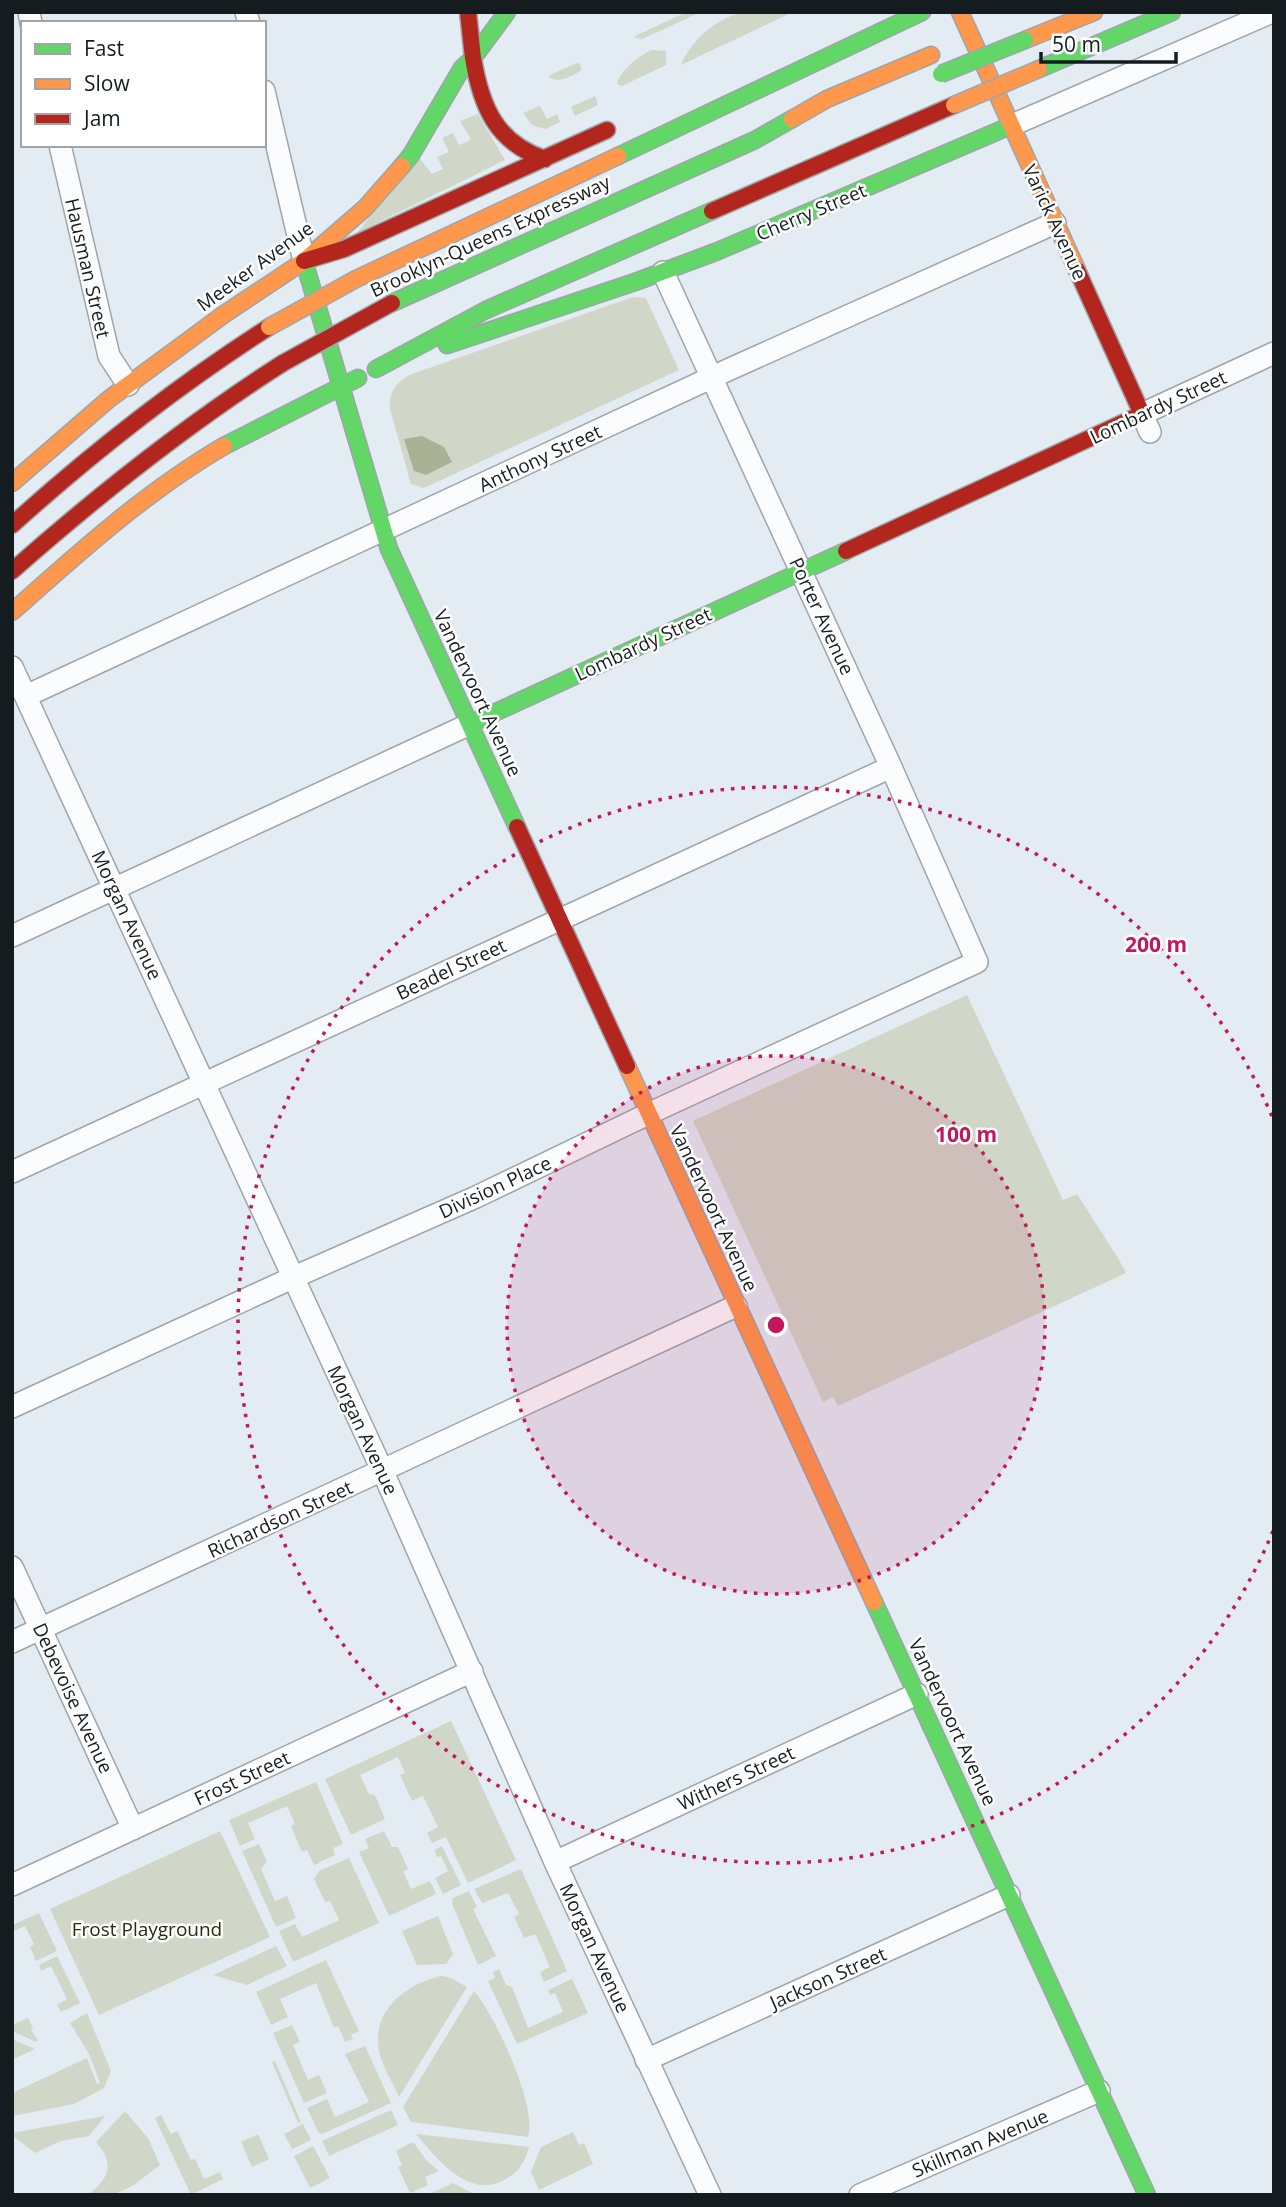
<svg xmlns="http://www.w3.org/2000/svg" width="1286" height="2207" font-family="'Open Sans',sans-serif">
	<rect width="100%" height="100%" fill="#e3ecf3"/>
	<path fill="#d0d7c9" d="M687,12H701L642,39L633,37Z
		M747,12H793L681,65C692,39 719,15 747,12Z
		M652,50L666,51V65L622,86L617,84C620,71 639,55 652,50Z
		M579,62L582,70C572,76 557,85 548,76Z
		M595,96L598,105L575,116L571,107Z
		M540,106L547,119L557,114L560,122L545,129L532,125L523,113Z
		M478,114L505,160L357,233L417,155L432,174L443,169L437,157L449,152L442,138L453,133L459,145L471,140L460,121Z
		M633,297L646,298L679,370L424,488L411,484L390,409C388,392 397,381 412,374Z
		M967,995L1063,1200L1077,1194L1118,1258L1126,1273L838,1406L833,1397L823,1402L693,1121Z
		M451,1721L516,1860L468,1883L446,1837L432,1843L427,1833L438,1827L423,1796L412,1801L400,1775L405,1773L398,1757L360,1775L369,1794L375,1795L385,1819L351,1835L325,1779Z
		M316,1782L343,1844L333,1848L335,1855L314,1865L307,1850L302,1852L291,1826L295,1824L287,1806L248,1823L255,1839L240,1846L229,1820Z
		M220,1831L270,1937L99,2015L50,1909Z
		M384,1831L392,1847H398L408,1869L403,1871L411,1889L430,1881L436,1894L389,1916L359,1852L369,1848L365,1839Z
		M259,1844L267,1862L261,1869L275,1901L287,1896L296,1918L276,1927L242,1851Z
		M442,1846L461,1885L443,1894L435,1878L448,1871L441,1856L437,1857L434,1850Z
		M349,1858L379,1923L293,1962L279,1931L295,1924L302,1937L339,1920L330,1901L325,1902L314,1879L319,1871Z
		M521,1869L567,1971L544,1982L540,1972L550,1967L535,1934L524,1938L514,1917L519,1914L508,1893L482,1903L474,1889Z
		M469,1891L477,1907L473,1909L496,1956L478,1965L452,1904L453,1898Z
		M39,1913L57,1951L36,1961L30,1947L34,1944L25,1926L12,1932V1925Z
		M438,1916L453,1954L446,1964L417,1965L402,1931Z
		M276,1946L287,1966L247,1985L213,1975Z
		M57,1956L80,2003L61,2012L57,2005L67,1999L51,1966L41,1971L39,1965Z
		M326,1960L359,2031L351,2035L353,2039L345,2042L338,2026L334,2028L316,1983L280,1999L288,2017L271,2025L256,1992Z
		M499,1969L506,1985L512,1987L528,2028L563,2012L555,1993L550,1995L548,1990L572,1979L588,2013L517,2044L488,1981L495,1978L493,1972Z
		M442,1976L451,1978L467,1987L399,2097C393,2083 382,2066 379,2051C371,2010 407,1983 442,1976Z
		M474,1991C495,2015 538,2107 528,2137L411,2122L403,2107Z
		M87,2013L111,2071L104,2088L74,2104L12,2116V2093L87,2058L97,2084L100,2083L89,2054L70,2023Z
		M28,2018L33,2028L31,2030L38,2040L36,2042L12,2031V2025Z
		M292,2025L300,2042L293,2045L308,2080L319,2075L327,2093L304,2103L273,2033Z
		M12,2039L35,2049L12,2060Z
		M365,2046L391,2103L322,2134L319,2133L307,2108L327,2099L335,2117L369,2102L345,2054Z
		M275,2061L301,2122L298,2123L272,2062Z
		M391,2110L398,2125L329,2156L322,2141Z
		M125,2111L148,2138L160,2165L134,2185L113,2195H88C110,2177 115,2164 96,2142Z
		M161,2115L171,2134L177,2131L191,2160L195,2159L204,2179L220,2172L223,2179L191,2195L155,2118Z
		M105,2116L89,2136L61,2141L35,2153L12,2135V2133Z
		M303,2124L311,2140L292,2149L284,2134Z
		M573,2132L579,2145L584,2143L593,2164L539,2190L531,2172L541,2147Z
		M258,2134L269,2159L252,2167L241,2142Z
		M416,2134L529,2147C525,2162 518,2173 504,2180C469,2200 436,2158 416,2134Z
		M410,2143H414L427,2161L439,2171L425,2177L428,2185L410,2193L398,2167L402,2165L396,2151Z
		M313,2146L330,2178L310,2188L294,2156Z
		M453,2183L476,2195H427Z"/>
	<path fill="#aab295" d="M422,436L444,447L452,462L426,475L414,471L404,439Z"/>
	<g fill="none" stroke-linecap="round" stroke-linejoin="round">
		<g stroke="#9ea5aa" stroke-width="24">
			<path id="street" d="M29,12L31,23
				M246,12L249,23
				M264,91L304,261
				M1010,126L1272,12
				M60,145L109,356L128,385
				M1150,432L1142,414L1274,353
				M12,667L383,1472L555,1862L710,2195
				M26,696L730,369L1055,223
				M12,936L470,724
				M12,1172L891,767
				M12,1407L292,1278L476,1197L648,1114L977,962L891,767L663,272
				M12,1567L133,1829
				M12,1642L736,1306
				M555,1862L917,1694
				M12,1885L472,1671
				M646,2060L1009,1895
				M860,2195L1099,2091"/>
		</g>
		<g stroke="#9ea5aa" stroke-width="19">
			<path id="fast" d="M1039,69L1172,12
				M618,156L922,12
				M402,166L411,155L462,68L473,58L507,12
				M304,261L389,549L517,827
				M392,303L755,140L792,119
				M447,345L635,282L718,251L1010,126
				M376,369L486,310L712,211
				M224,446L358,378
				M470,724L846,551
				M874,1602L1147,2195"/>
		</g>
		<g stroke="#9ea5aa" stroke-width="19">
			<path id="slow" d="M960,12L1077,270
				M1025,40L1094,12
				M792,119L827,99L931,55
				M356,279L618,156
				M12,483L109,399L223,315L304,261L365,208L402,166
				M12,612C79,552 147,491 224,446
				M627,1066L874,1602"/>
		</g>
		<g stroke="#9ea5aa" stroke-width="19">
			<path id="jam" d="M468,12L473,58
				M473,58C481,106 496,143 545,159
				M712,211L954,105
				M304,261L344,249L607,130
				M12,525C93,452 177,386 269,327
				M846,551L1142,414L1077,270
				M12,571C98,495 186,425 283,363
				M517,827L627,1066"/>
		</g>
		<use href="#street" stroke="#fbfcfd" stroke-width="21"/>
		<use href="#fast" stroke="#63d668" stroke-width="16"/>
		<use href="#slow" stroke="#ff974d" stroke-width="16"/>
		<use href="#jam" stroke="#b3261e" stroke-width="16"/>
		<g stroke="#9aa8b3" stroke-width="19" stroke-linecap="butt">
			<path id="fast-bridge" d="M941,74L1025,40"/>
		</g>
		<g stroke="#9aa8b3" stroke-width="19" stroke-linecap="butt">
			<path id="slow-bridge" d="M954,105L1039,69
				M269,327L356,279"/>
		</g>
		<g stroke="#9aa8b3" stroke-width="19" stroke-linecap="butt">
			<path id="jam-bridge" d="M283,363L392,303"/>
		</g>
		<use href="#fast-bridge" stroke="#63d668" stroke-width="16"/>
		<use href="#slow-bridge" stroke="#ff974d" stroke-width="16"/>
		<use href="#jam-bridge" stroke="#b3261e" stroke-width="16"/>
	</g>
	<circle cx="776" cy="1325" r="269" fill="#c2185b" fill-opacity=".12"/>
	<g fill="none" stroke="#c2185b" stroke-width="3.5" stroke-dasharray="3.5 7">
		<circle cx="776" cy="1325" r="269"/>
		<path d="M1273 1531A538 538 0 1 1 1273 1119"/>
	</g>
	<g text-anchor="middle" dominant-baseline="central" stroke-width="5" stroke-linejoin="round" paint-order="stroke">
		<g font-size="19" fill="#151c20" stroke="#fff">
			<text transform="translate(811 212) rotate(-23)">Cherry Street</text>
			<text transform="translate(1055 222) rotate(65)">Varick Avenue</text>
			<text transform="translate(490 236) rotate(-25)">Brooklyn-Queens Expressway</text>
			<text transform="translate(255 266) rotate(-36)">Meeker Avenue</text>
			<text transform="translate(88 268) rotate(77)">Hausman Street</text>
			<text transform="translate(1158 407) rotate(-25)">Lombardy Street</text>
			<text transform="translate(540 458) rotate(-25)">Anthony Street</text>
			<text transform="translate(822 616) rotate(65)">Porter Avenue</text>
			<text transform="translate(643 644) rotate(-25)">Lombardy Street</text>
			<text transform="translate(478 693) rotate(65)">Vandervoort Avenue</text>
			<text transform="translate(127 915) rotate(65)">Morgan Avenue</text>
			<text transform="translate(451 969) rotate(-25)">Beadel Street</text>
			<text transform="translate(495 1187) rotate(-25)">Division Place</text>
			<text transform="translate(714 1208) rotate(65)">Vandervoort Avenue</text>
			<text transform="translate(363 1430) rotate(65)">Morgan Avenue</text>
			<text transform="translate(280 1519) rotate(-25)">Richardson Street</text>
			<text transform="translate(73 1698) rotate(65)">Debevoise Avenue</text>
			<text transform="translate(953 1722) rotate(65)">Vandervoort Avenue</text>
			<text transform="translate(242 1778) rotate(-25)">Frost Street</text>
			<text transform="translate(736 1778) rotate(-25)">Withers Street</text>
			<text transform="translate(595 1948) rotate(65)">Morgan Avenue</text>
			<text transform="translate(828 1978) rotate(-24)">Jackson Street</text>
			<text transform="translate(980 2143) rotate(-23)">Skillman Avenue</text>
		</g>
		<g font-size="19" fill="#292c08" stroke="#fff">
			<text x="147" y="1929">Frost Playground</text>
		</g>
	</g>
	<circle cx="776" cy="1325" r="10" fill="#c2185b" stroke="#fff" stroke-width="3.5"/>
	<g font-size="21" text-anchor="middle" font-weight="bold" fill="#c2185b" stroke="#fff" stroke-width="5" stroke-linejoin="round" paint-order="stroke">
		<text x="1156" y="952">200 m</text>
		<text x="966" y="1142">100 m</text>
	</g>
	<rect width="1286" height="2207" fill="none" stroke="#151c20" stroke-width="28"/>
	<rect x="21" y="21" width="245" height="126" fill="#ffffff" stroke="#a1a4a6" stroke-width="2"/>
	<rect x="35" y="44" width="35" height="10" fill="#63d668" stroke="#a1a4a6" stroke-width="2"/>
	<text x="84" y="56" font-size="21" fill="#151c20">Fast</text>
	<rect x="35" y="79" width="35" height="10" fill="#ff974d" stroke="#a1a4a6" stroke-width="2"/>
	<text x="84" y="91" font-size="21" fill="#151c20">Slow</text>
	<rect x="35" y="114" width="35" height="10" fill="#b3261e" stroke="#a1a4a6" stroke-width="2"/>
	<text x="84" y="126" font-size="21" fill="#151c20">Jam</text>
	<path d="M1041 52v10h135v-10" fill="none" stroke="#151c20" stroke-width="3.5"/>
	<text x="1052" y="52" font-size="21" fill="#151c20" stroke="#ffffff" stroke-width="5" paint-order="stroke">50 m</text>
</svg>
